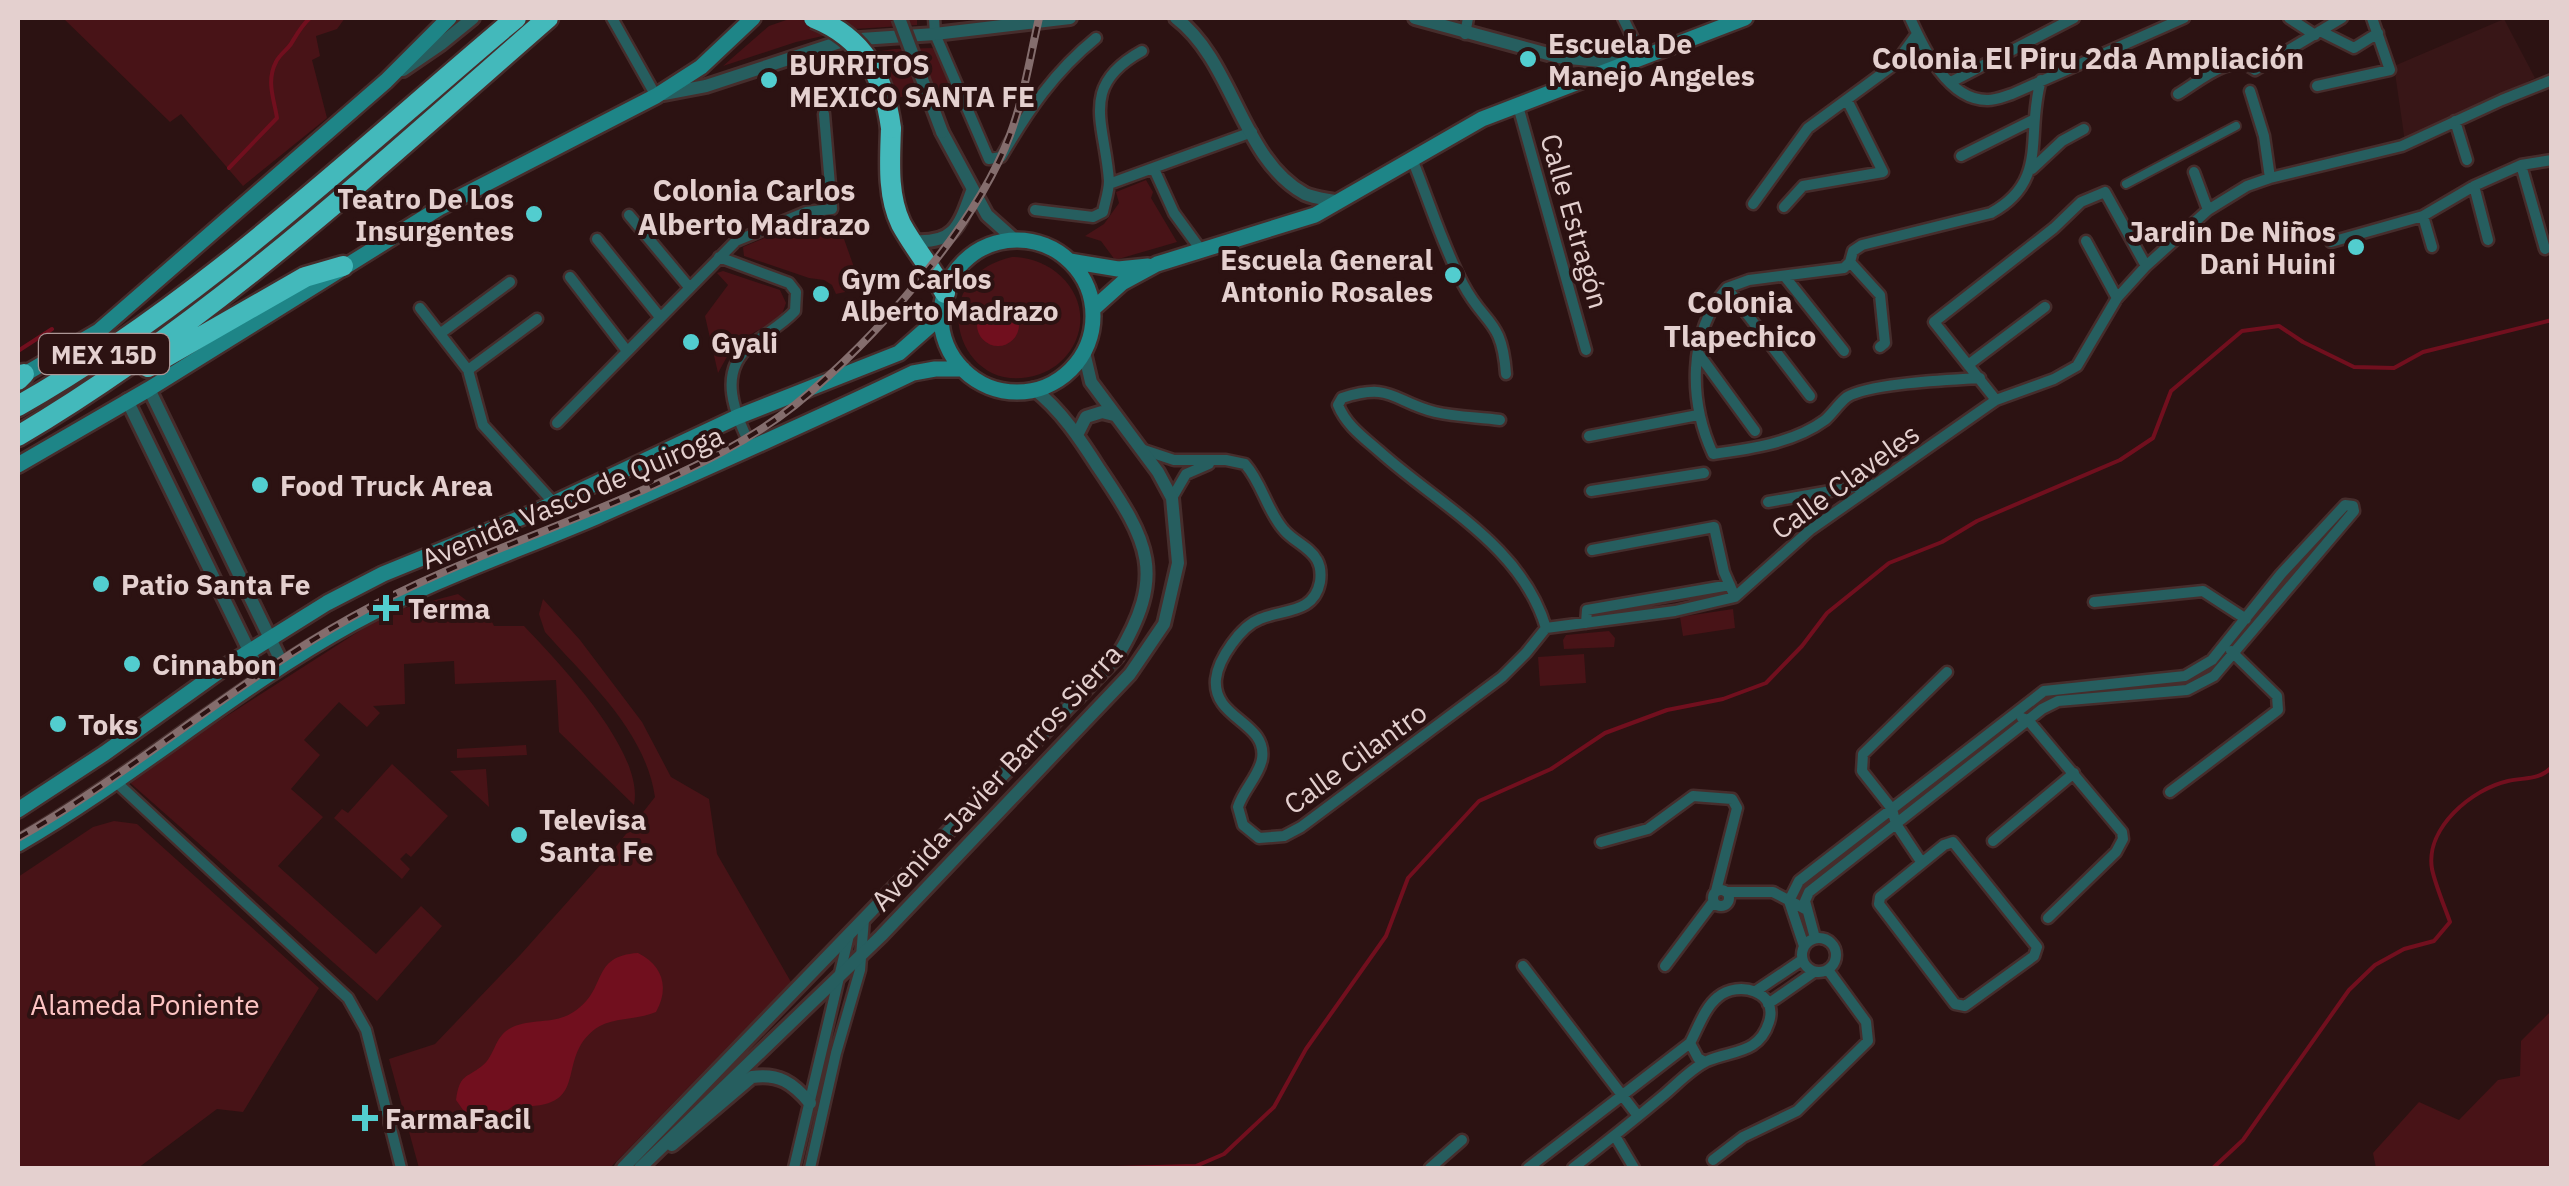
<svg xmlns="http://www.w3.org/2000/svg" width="2569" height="1186" font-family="'IBM Plex Sans',sans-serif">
	<rect width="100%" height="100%" fill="#2c1212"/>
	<path fill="#381617" d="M2504,19L2535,78L2405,142L2394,66Z"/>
	<path fill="#481317" d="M63,18H345L337,29L316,36L320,56L312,60L327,118L243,186L181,114L170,122Z
		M792,18H917V25L854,29L796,42L723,66L769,26Z
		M935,48L953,86C932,94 911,92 889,101L855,55L894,49Z
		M1146,180L1153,192L1151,198L1177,242L1115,260L1101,241L1085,236L1104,224L1119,203L1116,192Z
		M843,221L844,239L855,270L846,272L845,292L836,294L832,285L824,280L809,278L744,256L743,247L800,223Z
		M1012,257C1060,257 1100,306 1070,351C1062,362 1052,370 1040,374C959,403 919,278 1012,257Z
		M723,271L780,290L786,303L781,317L734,344L718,373L705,316L728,285L717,273Z
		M458,594L490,618L494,626H524C559,663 645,752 634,805L559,732L556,680L455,684L454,661L404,664L405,704L373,706L380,713L367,727L339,702L304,740L320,755L291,789L323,817L278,866L376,954L421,906L442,926L377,1001L127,780L389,612Z
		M543,599L580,640L642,722L671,777L709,799L717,854L791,982L610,1168H419L389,1059L435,1044L522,953L611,853L655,797C645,730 588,681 545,632L539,614Z
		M1733,609L1735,628L1683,636L1680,617Z
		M1609,631L1615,638L1614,647L1564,649L1563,640L1566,635Z
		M1584,654L1586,683L1540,686L1538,657Z
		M526,745L527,755L457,758V749Z
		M392,764L448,816L411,857L406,853L400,859L410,869L402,879L334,818L342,809L348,813Z
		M486,769L489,807L450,771Z
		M114,821L137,824L319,988L243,1112L217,1109L138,1168H18V877L93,827Z
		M2551,1011V1168H2376L2373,1153L2419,1102L2459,1120L2498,1080L2520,1076L2521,1041Z"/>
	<path fill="#710f1e" d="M977 325a21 21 0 1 1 42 0a21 21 0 1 1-42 0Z
		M638,953C662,965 670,987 656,1012C638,1020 611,1017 595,1029C553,1061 595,1111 513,1106L501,1115L479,1122L466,1114L456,1100C460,1074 465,1079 482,1066C495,1056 494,1038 509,1029C529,1017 554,1026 575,1011C608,989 590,956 638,953Z"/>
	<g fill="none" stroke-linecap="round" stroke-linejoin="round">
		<path stroke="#710f1e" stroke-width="4" d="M229,168L277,118C274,99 266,81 276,62C279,55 286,51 291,44C297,34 301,26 310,18
			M18,351L52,329
			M1116,1168L1196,1166L1224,1154L1274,1107L1306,1049L1386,936L1408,878L1479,801L1551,769L1605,733L1667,710L1723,699L1766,683L1802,646L1827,613L1889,563L1942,542L1977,521L2120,460L2153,438L2171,391L2242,331L2279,326L2303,342L2354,367L2394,368L2423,352L2552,320
			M2213,1168L2243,1140L2349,990L2375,965L2404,949L2434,941L2450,922C2444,905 2436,887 2432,869C2425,828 2472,789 2508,781C2525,777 2538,781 2552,767"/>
		<g stroke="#462d2c" stroke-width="12">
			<path id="pedestrian" d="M2126,184L2236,126"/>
		</g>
		<g stroke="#462d2c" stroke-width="15">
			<path id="minor" d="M612,18L656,96
				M934,18L935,34L989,159L1001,157C1028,111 1054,72 1096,38
				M1623,18L1641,55
				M1910,18C1923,47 1948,101 1988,100C1996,100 2005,96 2012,94L2184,18
				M2289,18L2315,35
				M2320,31L2354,48L2378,33
				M1465,34L1468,18
				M1951,82L2074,18
				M2317,86L2390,70L2372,18
				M2250,91L2264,136L2270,178
				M2178,94C2200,81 2232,51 2255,70L2342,18
				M1518,106L1586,350
				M2455,121L2467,160
				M1961,156L2033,120
				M1412,159C1429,200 1442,245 1463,284C1485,326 1502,318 1506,374
				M2521,165L2545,249
				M1154,169L1174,213L1201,250
				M2032,169L2062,141L2084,129
				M2194,172L2208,210
				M1109,184L1252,132
				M2474,186L2488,240
				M1753,204L1808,128L1895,64L1917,34
				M1784,207L1803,186L1883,172L1847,100
				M1035,210L1093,217L1103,212C1105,202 1109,191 1109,181C1105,123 1078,86 1142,51
				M629,215L689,287
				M2423,216L2432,247
				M597,239L660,317
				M2086,241L2117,298
				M2331,242L2423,216L2474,186L2521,165L2552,160
				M719,257L789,283L796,292L795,311C782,325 765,334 751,345C716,373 736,415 751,447
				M1850,262L1853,251L1862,245L1991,213C2050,181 2025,134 2041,80
				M1850,262L1880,295L1885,343L1880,347
				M570,277L627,351
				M1786,278L1844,351
				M1727,288C1687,333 1689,402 1713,454C1750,449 1794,443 1825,420C1833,413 1839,403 1847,397C1870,383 1951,380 1980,378
				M1727,288L1810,396
				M1727,288L1749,280L1844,268L1850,262
				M420,308L468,370L483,425L554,503
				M441,333L510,282
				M1698,353L1755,431
				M1968,365L2045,307
				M468,370L537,319
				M1996,400L1934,322L2054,228L2081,202L2105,192L2146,266
				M1500,420C1479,417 1456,417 1435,412C1392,401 1392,382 1342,398L1338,405C1346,425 1363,437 1379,451C1439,505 1522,546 1546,628
				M557,423L736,241L806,212L832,209L824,114
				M1589,436L1698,415
				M1141,449L1174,460H1226L1245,464C1262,483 1267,511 1284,530C1293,541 1310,547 1317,560C1321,567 1321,575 1320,582C1314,614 1283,609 1260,619C1241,626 1218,659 1216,679C1212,719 1268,722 1262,759C1259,776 1243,790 1238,807L1243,825L1259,838L1284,836L1301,827L1502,677L1526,653L1546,628
				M1591,491L1704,473
				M1172,498L1186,474L1209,464
				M1768,502L1870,484
				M1592,550L1714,527L1724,572L1735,597
				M2094,602L2203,591L2246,619
				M1586,623L1587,610L1730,585
				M1546,628L1675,611L1735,597L1810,530L1996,400L2054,379L2077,366L2117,298L2146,266L2208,210L2247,186L2270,178L2402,146L2502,100L2552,80
				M2022,718L2028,720L2122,832L2123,839L2116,852L2048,918
				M115,781L348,998L366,1030L401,1168
				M2170,792L2278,710L2277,696L2231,651
				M1993,841L2074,773
				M1601,842L1648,829L1693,796L1732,799L1737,808L1716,891
				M1953,842L2037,947L2034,956L1965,1006L1955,1004L1879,904L1880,897L1944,845Z
				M1922,863L1896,824L1892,809L1862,771L1863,754L1947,672
				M1713 898a8 8 0 1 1 16 0a8 8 0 1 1-16 0Z
				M1726,892H1773L1807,910
				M1802 955a17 17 0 1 1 34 0a17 17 0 1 1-34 0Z
				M1804,946L1789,901L1799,881L2044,691L2185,676L2212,660L2281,574L2345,505L2353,506L2354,511L2214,676L2187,690L2058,701L2042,709L1809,892L1805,901L1815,938
				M1523,966L1638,1116
				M1665,966L1713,902
				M1756,991L1802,960
				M1768,1004L1814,972
				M1615,1136L1634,1168
				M1713,1160L1743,1137L1797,1111L1868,1041L1866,1022L1828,970
				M794,1168L849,935
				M810,1168L836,1053L860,970L864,919
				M1430,1168L1462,1140
				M1528,1168L1690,1043
				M1573,1168C1604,1144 1634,1120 1664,1095C1677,1084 1692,1068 1707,1061C1733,1050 1759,1054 1769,1022C1779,991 1738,980 1718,997C1705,1007 1698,1028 1690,1043L1698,1058L1705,1062"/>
		</g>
		<g stroke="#462d2c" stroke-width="18">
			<path id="tertiary" d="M1176,18C1234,62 1241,159 1305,194C1314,198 1325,199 1335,201
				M1415,18L1559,57L1620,63
				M403,70L441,44L473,18
				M664,94L706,86L846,40L935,34L1070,18
				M942,132L987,215L1015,240
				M912,241C954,244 959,227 972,191
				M149,389L282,663
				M127,400L262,677
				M1077,435L1086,417L1102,412L1114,415
				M672,1145L752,1077C779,1073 793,1083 810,1103
				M623,1168L1117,657C1167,574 1149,542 1098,467C1080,439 1061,410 1034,389
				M640,1168L881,936L1130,674L1164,624L1178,563L1172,498L1158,472L1091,382L1084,352"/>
		</g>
		<g stroke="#462d2c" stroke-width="20">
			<path id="secondary" d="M941 316a76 76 0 1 1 152 0a76 76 0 1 1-152 0Z
				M1070,261L1118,269L1148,266
				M1093,309L1122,283L1157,264L1315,215L1482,119L1745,18
				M18,378L99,331L386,81L449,18
				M18,465L149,389L441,207L656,96L701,67L753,18
				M18,810L105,753L228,665L327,603L383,574L535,512L737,417L899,353L941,316
				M18,844C134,777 235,688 353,623C431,580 514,552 596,517C702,470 809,423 913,373L935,369H963"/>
		</g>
		<g stroke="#462d2c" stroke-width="25">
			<path id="motorway" d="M891,128C890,160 887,195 901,224C914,248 932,269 945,293
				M148,367L305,277L343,266
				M18,380L24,374
				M18,406C202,302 355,153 516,18
				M18,436C213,321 378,166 548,18"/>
		</g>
		<use href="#pedestrian" stroke="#265e5f" stroke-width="8"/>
		<use href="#minor" stroke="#265e5f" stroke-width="10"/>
		<use href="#tertiary" stroke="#265e5f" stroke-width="12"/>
		<use href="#secondary" stroke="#1e8587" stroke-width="15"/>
		<use href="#motorway" stroke="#43b9bb" stroke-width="20"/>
		<g stroke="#846d6d" stroke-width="8">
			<path id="rail" d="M18,838C134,772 235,682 352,617C445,565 546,533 643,490C695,467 751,440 795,405C872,342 975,229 1010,135C1024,97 1030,57 1039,18"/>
		</g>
		<use href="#rail" stroke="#2c1212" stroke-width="4" stroke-dasharray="11" stroke-linecap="butt"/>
		<g stroke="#462d2c" stroke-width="18" stroke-linecap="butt">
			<path id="tertiary-bridge" d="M899,18L942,132"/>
		</g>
		<g stroke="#462d2c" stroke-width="25" stroke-linecap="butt">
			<path id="motorway-bridge" d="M814,18C864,38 884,76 891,128"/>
		</g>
		<use href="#tertiary-bridge" stroke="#265e5f" stroke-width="12"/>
		<use href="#motorway-bridge" stroke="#43b9bb" stroke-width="20"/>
	</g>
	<g fill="#52cdcf" stroke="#2c1212" stroke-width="4">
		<circle cx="1528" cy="59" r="10"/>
		<circle cx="769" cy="80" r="10"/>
		<circle cx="534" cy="214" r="10"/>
		<circle cx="2356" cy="247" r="10"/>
		<circle cx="1453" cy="275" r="10"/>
		<circle cx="821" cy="294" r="10"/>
		<circle cx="691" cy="342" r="10"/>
		<circle cx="260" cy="485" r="10"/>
		<circle cx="101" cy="584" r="10"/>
		<path d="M381 593h10v10h10v10h-10v10h-10v-10h-10v-10h10z"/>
		<circle cx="132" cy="664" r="10"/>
		<circle cx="58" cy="724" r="10"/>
		<circle cx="519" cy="835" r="10"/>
		<path d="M360 1103h10v10h10v10h-10v10h-10v-10h-10v-10h10z"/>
	</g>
	<g text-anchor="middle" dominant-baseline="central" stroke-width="8" stroke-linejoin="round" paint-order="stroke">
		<rect fill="#2c1212" stroke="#ad9796" stroke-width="2.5" x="39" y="334" width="130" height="40" rx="8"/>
		<g font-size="25" font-weight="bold" fill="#e4d0cf">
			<text x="104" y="354">MEX 15D</text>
		</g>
		<g font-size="28" font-weight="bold" fill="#e4d0cf" stroke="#2c1212" text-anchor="start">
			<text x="1548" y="43">Escuela De<tspan x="1548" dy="32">Manejo Angeles</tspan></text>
			<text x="789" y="64">BURRITOS<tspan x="789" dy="32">MEXICO SANTA FE</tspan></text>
			<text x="514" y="198" text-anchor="end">Teatro De Los<tspan x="514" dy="32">Insurgentes</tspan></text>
			<text x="2336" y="231" text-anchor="end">Jardin De Niños<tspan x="2336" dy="32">Dani Huini</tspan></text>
			<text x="1433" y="259" text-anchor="end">Escuela General<tspan x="1433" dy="32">Antonio Rosales</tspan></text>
			<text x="841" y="278">Gym Carlos<tspan x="841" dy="32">Alberto Madrazo</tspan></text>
			<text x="711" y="342">Gyali</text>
			<text x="280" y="485">Food Truck Area</text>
			<text x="121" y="584">Patio Santa Fe</text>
			<text x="408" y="608">Terma</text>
			<text x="152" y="664">Cinnabon</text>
			<text x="78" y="724">Toks</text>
			<text x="539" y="819">Televisa<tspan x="539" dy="32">Santa Fe</tspan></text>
			<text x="385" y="1118">FarmaFacil</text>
		</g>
		<g font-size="28" fill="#e4d0cf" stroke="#2c1212">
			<text transform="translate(1575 221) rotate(74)">Calle Estragón</text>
			<text transform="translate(1845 481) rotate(-36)">Calle Claveles</text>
			<text transform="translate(572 497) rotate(-23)">Avenida Vasco de Quiroga</text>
			<text transform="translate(1355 758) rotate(-36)">Calle Cilantro</text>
			<text transform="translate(996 777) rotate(-47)">Avenida Javier Barros Sierra</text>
		</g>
		<g font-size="28" fill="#fdc5c4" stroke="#2c1212">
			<text x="145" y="1004">Alameda Poniente</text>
		</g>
		<g font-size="30" font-weight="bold" fill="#e4d0cf" stroke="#2c1212">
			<text x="2088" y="57">Colonia El Piru 2da Ampliación</text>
			<text x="754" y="189">Colonia Carlos<tspan x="754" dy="34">Alberto Madrazo</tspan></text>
			<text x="1740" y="301">Colonia<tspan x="1740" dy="34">Tlapechico</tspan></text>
		</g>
	</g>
	<rect width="2569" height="1186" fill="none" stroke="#e4d0cf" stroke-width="40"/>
</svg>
